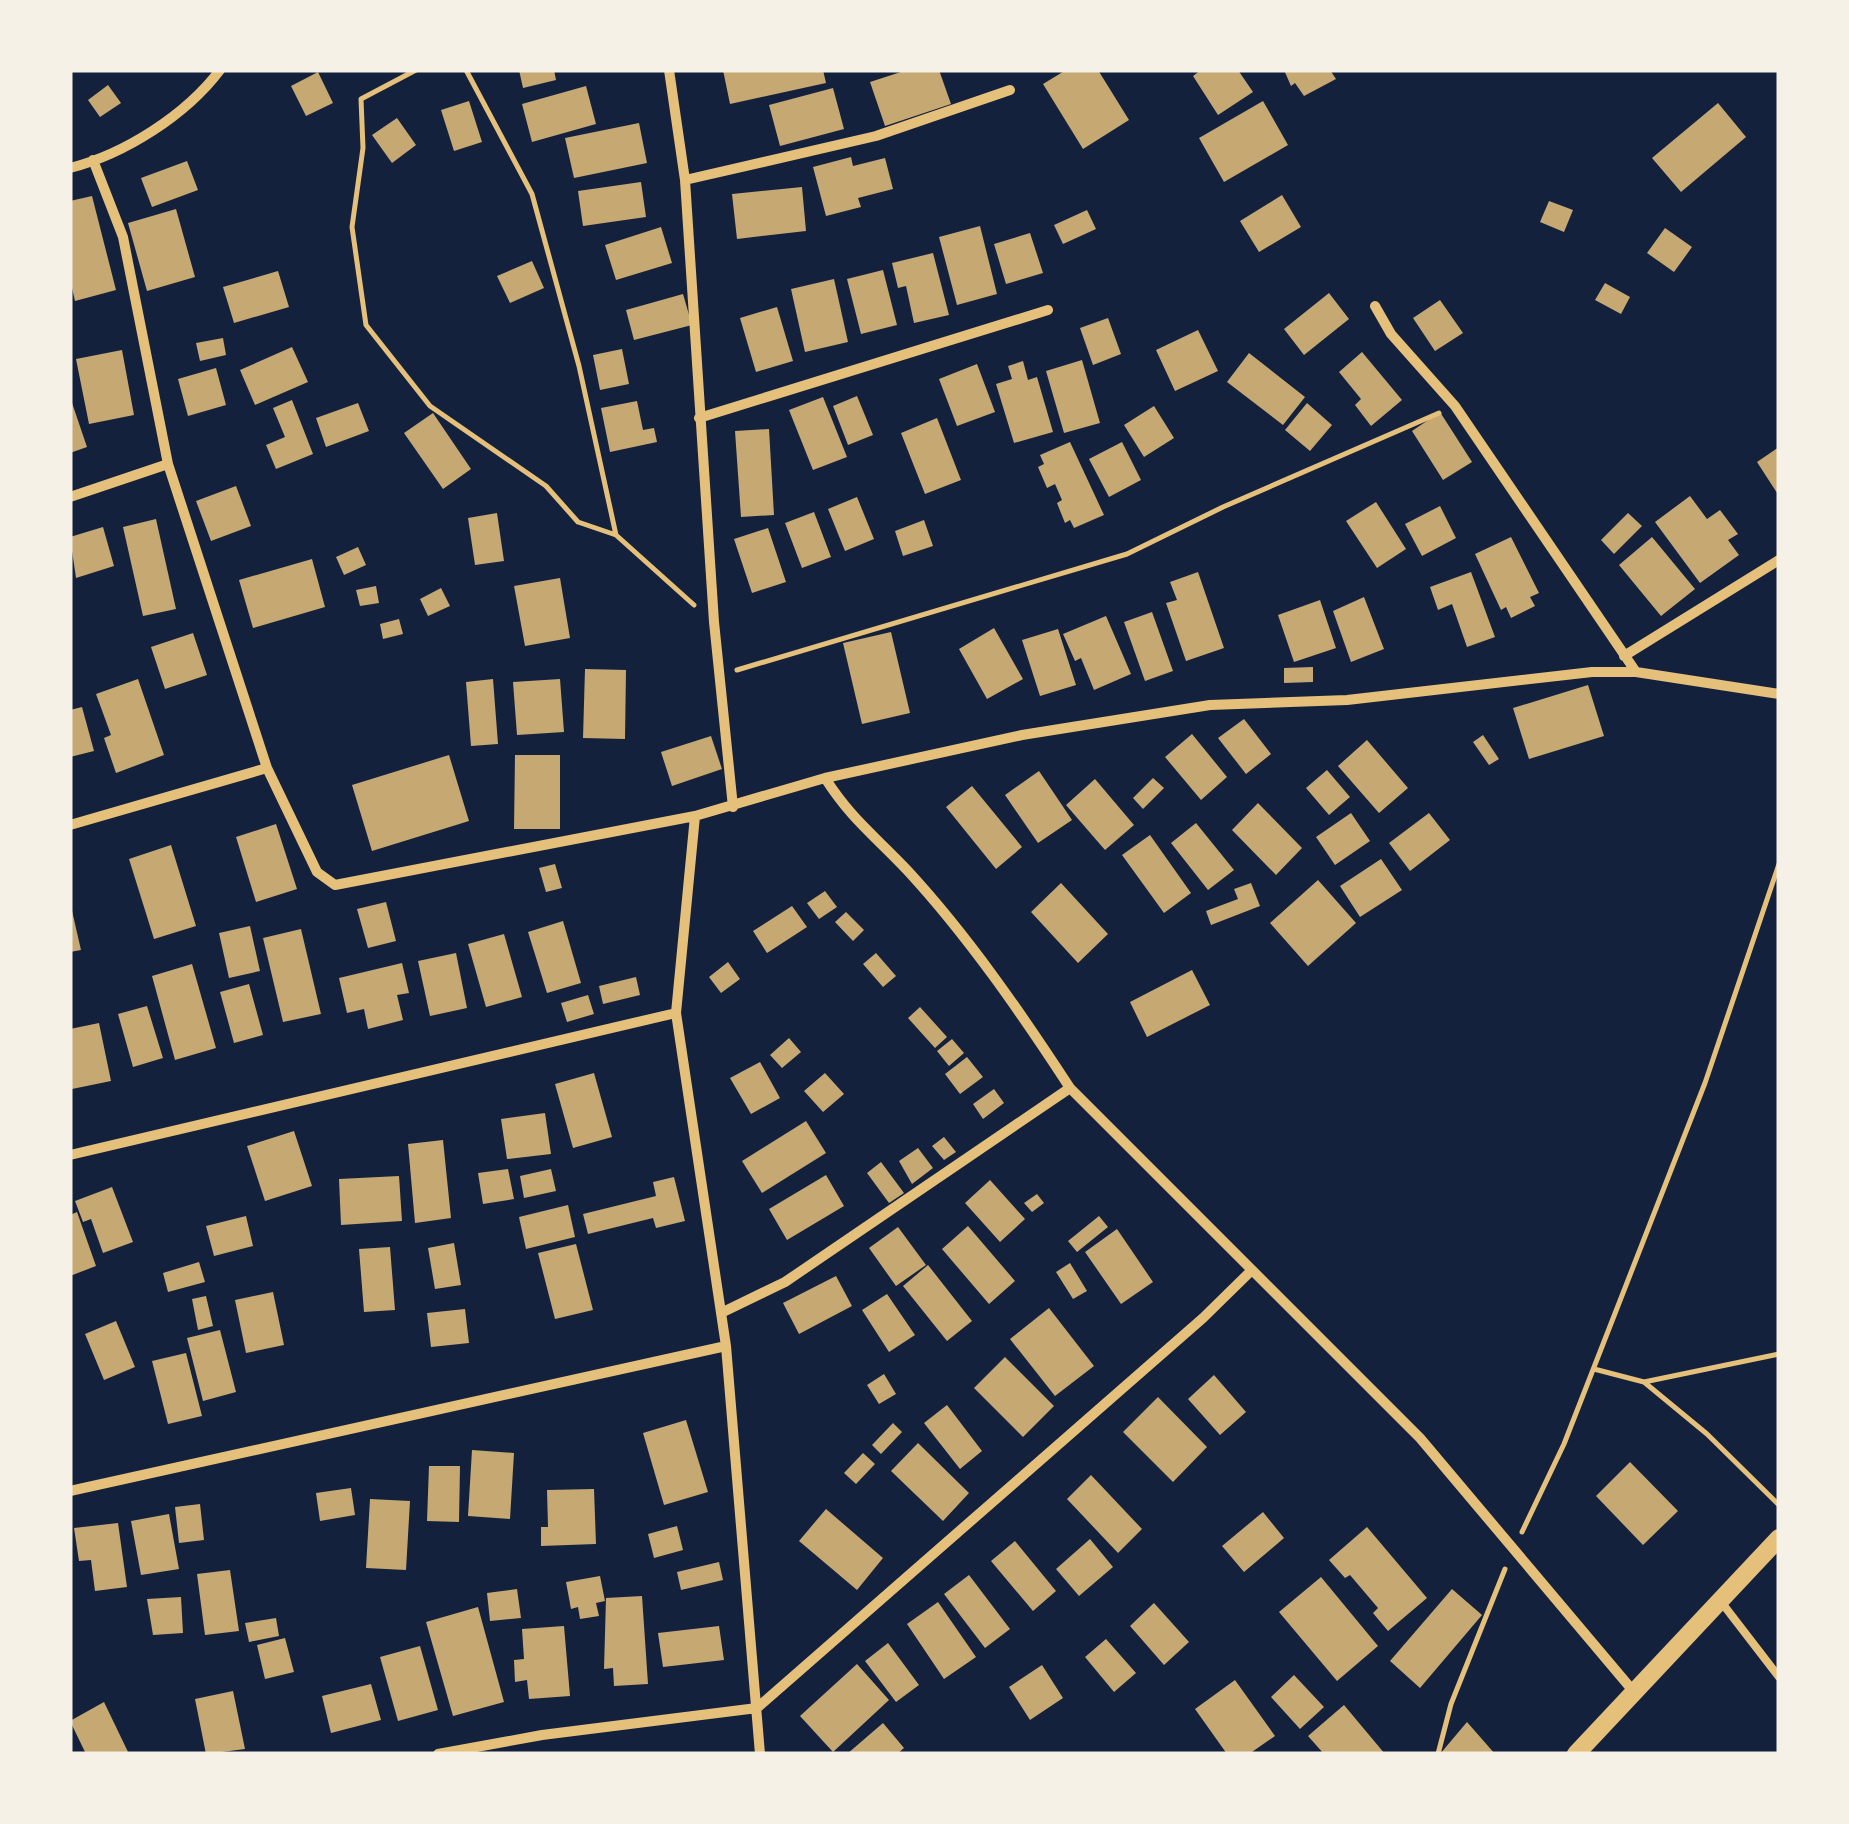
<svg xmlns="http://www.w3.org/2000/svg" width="1849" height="1824" font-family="Cabin,sans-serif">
	<rect width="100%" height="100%" fill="#14213d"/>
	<path fill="#c6a872" d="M519,70H554L556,80L523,88Z
		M723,70H823L826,83L730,104Z
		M907,70H939L951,104L885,126L870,82Z
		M1066,70H1098L1129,120L1083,149L1043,84Z
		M1201,70H1238L1253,92L1218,115L1193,76Z
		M1284,70H1330L1336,79L1304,96L1295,83L1291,86Z
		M318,72L333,103L306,116L291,86Z
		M108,85L121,103L100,117L88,100Z
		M586,86L596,124L532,142L522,104Z
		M833,88L844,129L780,146L769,105Z
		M469,101L482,142L454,151L441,110Z
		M1263,101L1288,145L1224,182L1199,138Z
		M1718,103L1746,137L1681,192L1652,158Z
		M397,118L416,145L392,163L372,135Z
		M639,123L647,163L574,178L565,138Z
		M851,157L853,166L885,158L893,189L858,198L861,207L826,216L813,167Z
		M187,161L198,190L152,207L141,178Z
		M641,182L646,217L583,226L578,191Z
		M802,187L806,231L737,239L732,194Z
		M1282,195L1301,227L1259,252L1240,221Z
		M92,196L116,290L75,301L70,279V201Z
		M1549,201L1573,210L1564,232L1540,222Z
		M176,209L195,277L147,291L128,223Z
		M1087,210L1096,229L1063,244L1054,225Z
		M980,226L997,294L957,305L939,237Z
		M661,227L672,263L616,280L605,245Z
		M1665,228L1692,247L1674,272L1647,253Z
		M1030,233L1043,273L1006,284L994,244Z
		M933,253L949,315L914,323L906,286L898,288L892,263Z
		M532,261L544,288L510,303L497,276Z
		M883,270L897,325L861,334L847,279Z
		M278,271L289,307L234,323L223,287Z
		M834,279L848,342L805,352L791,289Z
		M1605,283L1630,297L1621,314L1595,300Z
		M1329,293L1349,319L1304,355L1284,329Z
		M683,294L692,325L634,340L626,310Z
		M1440,300L1463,333L1435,351L1413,318Z
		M777,307L793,361L756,372L740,318Z
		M1108,318L1121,354L1093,365L1080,328Z
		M1198,330L1218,371L1175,391L1156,350Z
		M223,338L226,355L200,361L196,343Z
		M292,347L308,382L255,405L240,370Z
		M622,349L629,384L600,390L593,355Z
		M122,350L134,415L89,424L76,359Z
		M1362,352L1402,400L1371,426L1355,405L1361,399L1339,372Z
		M1249,353L1305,397L1283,425L1227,382Z
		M1082,360L1100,423L1064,433L1046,371Z
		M1023,361L1028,380L1037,377L1053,432L1014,443L996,384L1012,379L1008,366Z
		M977,364L995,412L957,426L939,379Z
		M216,368L226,405L188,416L178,379Z
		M857,396L873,435L848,445L833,406Z
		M70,397L87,447L70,453Z
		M823,397L847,457L813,470L789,410Z
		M292,400L313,454L276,469L266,445L285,437L273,408Z
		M637,401L643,430L654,428L657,442L610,452L601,408Z
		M358,403L369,431L326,447L316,418Z
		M1307,403L1332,425L1310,451L1285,430Z
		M1154,406L1174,438L1144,457L1124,425Z
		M1440,412L1472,462L1443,480L1412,431Z
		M433,413L471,469L443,489L404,433Z
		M937,418L961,480L925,494L901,433Z
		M769,429L774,515L741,517L735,431Z
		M1070,442L1104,515L1074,528L1070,520L1065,523L1057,503L1062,500L1055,484L1047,488L1038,467L1044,464L1040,455Z
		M1122,442L1141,480L1109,497L1089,459Z
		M1779,447V496L1757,462Z
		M236,486L251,526L211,541L196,501Z
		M1690,496L1707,519L1720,510L1738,534L1728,540L1739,555L1700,583L1655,522Z
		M857,497L874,539L845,551L828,509Z
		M1376,502L1406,549L1377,568L1346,521Z
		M1440,506L1456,538L1422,556L1405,524Z
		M814,512L831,557L802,568L785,523Z
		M497,513L504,561L475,565L468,518Z
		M1628,513L1642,526L1614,554L1601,540Z
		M156,519L176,609L143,616L123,527Z
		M924,520L933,546L903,556L895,531Z
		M103,527L114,566L76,578L70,537Z
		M768,528L786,582L752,593L734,539Z
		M1511,537L1539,593L1530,597L1535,606L1511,618L1506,607L1501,610L1475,554Z
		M1652,537L1695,589L1661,616L1619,565Z
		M358,547L366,565L344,575L336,557Z
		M312,559L325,607L253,628L239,580Z
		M1198,572L1224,648L1186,661L1166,603L1177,600L1170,582Z
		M1471,572L1495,637L1467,647L1452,604L1438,610L1430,587Z
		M560,578L570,638L525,646L514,586Z
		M376,586L379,603L360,606L356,590Z
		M441,588L450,606L428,616L420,599Z
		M1364,597L1384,649L1351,662L1333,611Z
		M1320,600L1336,648L1294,662L1278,615Z
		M1152,612L1173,671L1145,681L1124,622Z
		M1106,616L1131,674L1094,690L1081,658L1075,661L1063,634Z
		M399,619L403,634L383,639L380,624Z
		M994,628L1023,679L987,699L959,649Z
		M1058,629L1076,685L1040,696L1022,640Z
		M891,632L910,713L862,724L843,643Z
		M193,633L207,675L165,689L151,647Z
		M1313,667V682L1284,683V668Z
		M585,669L626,670L625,739L583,738Z
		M138,679L164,755L116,773L104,738L111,735L96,694Z
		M493,679L498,744L471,746L466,682Z
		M560,679L564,732L517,735L513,682Z
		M1588,685L1604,736L1529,759L1513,708Z
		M82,707L94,751L70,757V710Z
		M1244,719L1271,754L1246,774L1218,738Z
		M1192,734L1227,777L1201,800L1165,757Z
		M1483,735L1499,759L1489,765L1473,742Z
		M711,736L722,769L672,786L661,752Z
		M1367,740L1408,788L1379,813L1338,766Z
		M449,755L469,821L372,851L352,785Z
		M515,755H560V829H514Z
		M1327,770L1350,797L1329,815L1306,788Z
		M1039,771L1072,820L1038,843L1005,795Z
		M1153,778L1164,788L1143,809L1133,798Z
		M1095,779L1134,825L1105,850L1066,805Z
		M972,786L1022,847L996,869L946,807Z
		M1258,803L1302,848L1276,875L1232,830Z
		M1351,813L1370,841L1335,865L1316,837Z
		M1429,813L1450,840L1410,871L1389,843Z
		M1196,823L1234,870L1208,890L1171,843Z
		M276,824L297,889L256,902L236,837Z
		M1150,835L1191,893L1164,913L1122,855Z
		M171,845L196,926L154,939L129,859Z
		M1381,859L1402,890L1360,917L1340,886Z
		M555,864L562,888L546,892L539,868Z
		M1318,880L1356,923L1308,966L1270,923Z
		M1061,883L1108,934L1078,963L1031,912Z
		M1251,883L1260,906L1211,925L1206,911L1238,899L1234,889Z
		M825,891L837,907L819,919L807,903Z
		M70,902L81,950L70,952Z
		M386,902L396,941L368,948L357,909Z
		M792,906L807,927L767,953L753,931Z
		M846,912L864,930L853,941L835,922Z
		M563,921L581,983L547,993L528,932Z
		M250,926L260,971L229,978L219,933Z
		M301,929L321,1014L283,1022L263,938Z
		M504,934L522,997L486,1007L468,944Z
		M456,953L467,1008L430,1016L418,961Z
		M876,953L896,976L883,987L863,964Z
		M728,962L740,979L721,993L709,977Z
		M402,963L409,993L397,995L403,1020L368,1029L364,1009L347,1013L339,978Z
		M192,964L216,1048L175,1060L152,976Z
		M1192,970L1210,1005L1147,1037L1130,1002Z
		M636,977L640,995L603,1004L599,986Z
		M249,984L263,1035L234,1043L220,992Z
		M588,995L594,1014L567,1022L561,1003Z
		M147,1006L163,1058L133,1067L118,1014Z
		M920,1007L947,1037L935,1048L908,1018Z
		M99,1023L111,1081L72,1089L70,1029Z
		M789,1038L801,1052L782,1068L770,1055Z
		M952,1039L964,1053L949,1066L937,1051Z
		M967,1057L983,1077L960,1094L945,1074Z
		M760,1062L780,1098L751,1114L730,1078Z
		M594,1073L612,1137L573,1148L555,1084Z
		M825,1073L844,1094L823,1112L804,1091Z
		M994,1089L1004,1103L983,1119L973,1104Z
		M545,1113L551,1154L507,1159L501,1119Z
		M806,1121L826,1153L762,1193L742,1161Z
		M294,1131L312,1186L265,1201L247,1146Z
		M944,1137L956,1152L944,1160L932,1146Z
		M443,1140L451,1218L415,1223L408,1144Z
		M918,1148L933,1168L912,1184L899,1161Z
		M881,1162L904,1193L889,1203L867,1173Z
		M508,1169L514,1199L483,1204L478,1173Z
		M551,1169L556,1191L524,1198L520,1176Z
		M826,1175L844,1206L787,1240L769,1209Z
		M399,1176L402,1221L341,1225L339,1179Z
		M674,1177L685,1221L656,1228L653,1218L588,1234L583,1214L656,1196L653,1182Z
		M990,1180L1025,1219L1000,1242L965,1203Z
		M112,1187L133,1242L103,1253L91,1219L83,1222L75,1201Z
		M1037,1194L1044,1203L1032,1212L1024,1203Z
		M568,1205L575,1237L526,1249L519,1217Z
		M77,1212L96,1266L70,1276V1215Z
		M246,1216L253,1246L214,1256L206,1226Z
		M1099,1216L1108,1227L1077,1252L1068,1241Z
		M968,1226L1015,1281L989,1304L942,1249Z
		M898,1227L926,1265L896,1286L869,1248Z
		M1117,1229L1153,1282L1121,1304L1085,1252Z
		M454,1243L461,1285L435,1289L428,1248Z
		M576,1244L593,1310L555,1319L538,1253Z
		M390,1247L395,1310L364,1312L359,1249Z
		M199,1262L205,1282L168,1292L163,1273Z
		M1070,1263L1087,1291L1073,1299L1056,1272Z
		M928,1265L972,1321L947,1341L903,1286Z
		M836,1276L852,1306L799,1334L783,1303Z
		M273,1292L284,1345L246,1353L235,1300Z
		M887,1294L915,1335L889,1352L862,1310Z
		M206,1296L213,1326L198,1330L192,1299Z
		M1049,1308L1094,1366L1055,1396L1010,1339Z
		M465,1309L469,1343L431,1347L427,1313Z
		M116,1321L135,1367L104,1380L85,1334Z
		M220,1330L236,1392L203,1401L187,1338Z
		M186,1353L202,1416L168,1424L152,1361Z
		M1005,1357L1054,1406L1023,1437L974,1388Z
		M884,1374L896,1394L879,1404L867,1385Z
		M1214,1375L1246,1412L1220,1435L1188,1399Z
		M1158,1397L1207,1447L1173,1482L1123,1432Z
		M947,1405L982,1451L960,1469L924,1423Z
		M686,1420L708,1492L664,1505L643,1433Z
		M893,1423L902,1432L881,1454L872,1445Z
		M918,1443L969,1493L943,1521L891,1471Z
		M472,1450L514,1453L510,1519L468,1516Z
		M863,1453L875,1464L856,1484L844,1473Z
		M1630,1462L1678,1511L1643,1545L1596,1496Z
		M429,1466H460L459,1522L427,1521Z
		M1091,1475L1142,1529L1118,1553L1067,1499Z
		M351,1488L355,1515L320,1521L316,1493Z
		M594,1489L596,1544L541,1546V1527H548L547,1490Z
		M370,1499L410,1501L406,1570L366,1568Z
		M200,1504L204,1540L179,1543L175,1507Z
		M826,1509L883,1558L857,1590L799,1541Z
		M1263,1512L1284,1538L1244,1572L1222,1546Z
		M169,1514L179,1569L141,1575L131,1521Z
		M118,1523L127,1587L95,1591L91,1560L79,1561L74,1528Z
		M677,1526L683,1550L654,1558L648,1534Z
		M1367,1527L1427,1598L1388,1631L1373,1613L1378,1608L1350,1575L1345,1578L1329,1560Z
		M1090,1539L1113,1567L1079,1596L1056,1569Z
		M1015,1541L1056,1591L1033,1611L991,1561Z
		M719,1562L723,1580L681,1590L677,1572Z
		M230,1570L239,1631L205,1635L197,1574Z
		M969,1575L1010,1629L985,1648L944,1594Z
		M600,1576L605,1601L596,1603L599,1616L580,1619L578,1607L571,1609L566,1582Z
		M1321,1577L1378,1646L1337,1681L1279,1612Z
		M517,1589L521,1618L490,1621L487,1593Z
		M1452,1589L1482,1615L1420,1688L1390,1661Z
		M642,1596L648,1684L614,1686L613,1668L604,1669L606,1598Z
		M181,1597L183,1633L153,1635L147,1599Z
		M938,1602L976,1657L944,1679L907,1624Z
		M1154,1603L1189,1642L1164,1665L1130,1626Z
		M478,1607L504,1702L453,1716L426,1622Z
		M276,1618L279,1636L249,1642L245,1623Z
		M564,1626L570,1696L529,1699L527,1680L515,1682L514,1660L524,1659L522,1629Z
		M719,1626L724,1660L663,1667L658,1633Z
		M285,1638L294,1672L265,1679L257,1645Z
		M1106,1639L1136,1673L1114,1692L1085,1657Z
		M888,1643L919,1685L896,1702L865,1661Z
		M420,1646L438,1710L398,1721L380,1657Z
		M857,1664L889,1700L833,1752L800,1716Z
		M1042,1665L1063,1698L1030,1720L1009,1687Z
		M1294,1675L1324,1707L1300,1729L1271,1697Z
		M1235,1680L1275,1736L1249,1754H1227L1195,1709Z
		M371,1684L381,1720L331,1733L322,1696Z
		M233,1691L245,1749L206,1754L195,1699Z
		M104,1702L129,1754H86L70,1721Z
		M1344,1705L1385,1754H1324L1308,1736Z
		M1467,1722L1495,1754H1440Z
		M883,1723L904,1748L897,1754H847Z"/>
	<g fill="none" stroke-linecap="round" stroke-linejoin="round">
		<path stroke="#e5c07b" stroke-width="5" d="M416,70L361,99L363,148L352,227L366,325L430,406L546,486L578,522L616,535
			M466,70L532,194L579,366L616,535L694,605
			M737,670L1127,554L1223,507L1439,413
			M1594,1369L1644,1382L1707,1434L1779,1505
			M1644,1382L1779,1354
			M1522,1532L1564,1444L1705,1083L1779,864
			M1438,1754L1451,1704L1505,1569"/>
		<path stroke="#e5c07b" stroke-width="8" d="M1722,1603L1779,1677"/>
		<path stroke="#e5c07b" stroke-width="10" d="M669,70L685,180L714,622L733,807
			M93,160L123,237L168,464L267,768L317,872L335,885L695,816L825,778L1022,735L1210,705L1347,700L1592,672H1636L1779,694
			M70,168C125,154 186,115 220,70
			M685,180L876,136L1010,90
			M1375,306L1391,334L1455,406L1636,672
			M699,418L1048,310
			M70,497L168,464
			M1624,656L1779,560
			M825,778C852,820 874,835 907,870C968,936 1021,1013 1070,1088
			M695,816L676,1013L726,1346L760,1754
			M70,825L267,768
			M70,1155L676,1013
			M721,1313L785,1282L1070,1088L1252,1270
			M70,1491L726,1346
			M438,1754L542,1735L757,1708L1203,1318L1252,1270L1420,1438L1634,1692"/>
		<path stroke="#e5c07b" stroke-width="18" d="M1576,1754L1779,1538"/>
	</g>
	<rect width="1849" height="1824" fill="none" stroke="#f6f1e7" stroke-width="145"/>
</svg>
